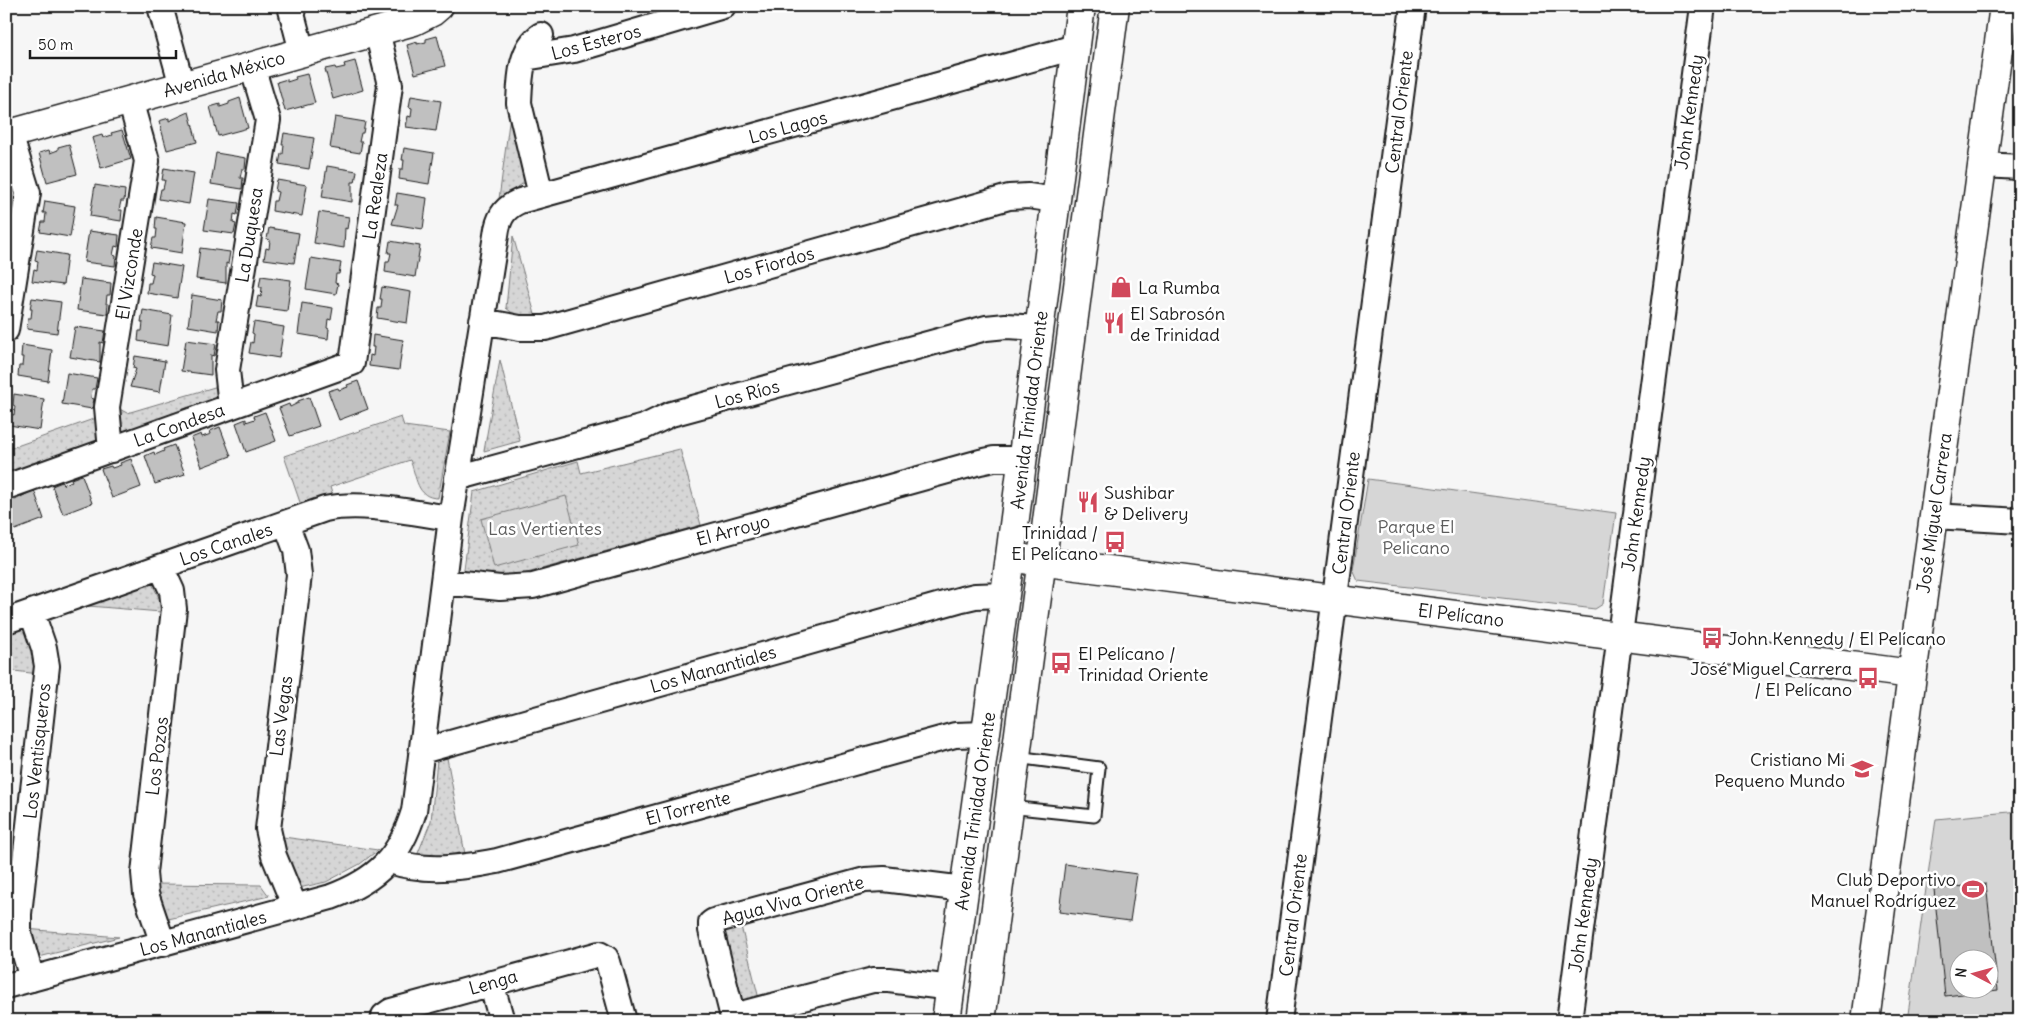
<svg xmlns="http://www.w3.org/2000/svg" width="2026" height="1027" font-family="Delius,sans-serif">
	<defs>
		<pattern id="grass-dots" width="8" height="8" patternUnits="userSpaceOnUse" patternTransform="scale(1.25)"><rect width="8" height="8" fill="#d6d6d6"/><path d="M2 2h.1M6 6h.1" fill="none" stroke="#b7b7b7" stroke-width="1.8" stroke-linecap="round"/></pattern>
	</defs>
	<rect width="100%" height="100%" fill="#f6f6f6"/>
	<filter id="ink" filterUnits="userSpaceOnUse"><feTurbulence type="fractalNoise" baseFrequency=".02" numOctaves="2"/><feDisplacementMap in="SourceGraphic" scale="10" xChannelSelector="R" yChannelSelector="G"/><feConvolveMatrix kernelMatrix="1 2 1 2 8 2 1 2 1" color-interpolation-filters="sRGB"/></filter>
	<g filter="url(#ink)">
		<path fill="url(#grass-dots)" stroke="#797979" d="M510,115L527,181L499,199Z
			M513,236L536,318L515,315L506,308Z
			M500,360L520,441L484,451Z
			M218,386L223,404L125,439L115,433L112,405L127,413Z
			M102,416L104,440L6,481V445L11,448Z
			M401,417L404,426L450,432L438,498C416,498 417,477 410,460L330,487L334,500L303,511L284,456Z
			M680,449L701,525L516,576L463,577L474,492L578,461L581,473Z
			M151,581L162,604L161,612L76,605Z
			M20,623L28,628L39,674L6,670V628Z
			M447,758L465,854L440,862L414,863L431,821L437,760Z
			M276,836L378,850L360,864L326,882L299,888Z
			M153,884L261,885L269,896L164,920Z
			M739,918L760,1003L741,1007L722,924Z
			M25,929L119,937L35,958Z"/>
		<path fill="#d6d6d6" stroke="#797979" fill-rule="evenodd" d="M1368,479L1616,513L1603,604L1595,609L1358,581L1353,570Z
			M566,496L579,545L494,568L481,519Z
			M2020,811V1021H1907L1936,819ZM1958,960H1988V990H1958Z"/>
		<path fill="#c0c0c0" stroke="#1c1c1c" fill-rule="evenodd" d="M437,36L445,66L415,74L407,45L417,42V44L426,42V39Z
			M355,61L363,90L333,99L325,69L335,67L336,69L345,67L344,64Z
			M307,74L315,103L285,111L277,82L287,79V82L296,79L295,77Z
			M411,96L441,101L436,131L406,127L408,116L411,117L412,108L409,107Z
			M240,98L248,128L218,136L210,107L220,104V107L229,104V102Z
			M189,112L197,142L167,150L159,121L169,118V121Z
			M335,117L365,122L363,133H361L359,142H362L360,153L330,148Z
			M122,130L131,159L101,168L92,138L102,135L103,138L112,135L111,133Z
			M284,133L314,138L309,169L279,164L281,154H283L284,145H282Z
			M69,144L77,174L47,182L39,153L49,150L50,153L58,150V147Z
			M404,148L434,153L429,184L399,179L400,169H403L404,160H402Z
			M216,153L246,158L245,169H242L240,178H243L242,189L211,184Z
			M327,166L357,171L355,182H352V202L322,197Z
			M164,168L194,173L189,204L159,199L161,189H163L165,180H162Z
			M6,170L12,191L6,193Z
			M277,180L307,185L302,216L272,211L273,201H276L278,192L275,191Z
			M95,185L125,190L124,201H121L119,210H122L121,221L90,216Z
			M397,193L427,198L423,229L392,224L398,205H395Z
			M209,199L239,203L237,215L234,214L233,223L236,224L234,234L204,230Z
			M45,201L75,206L70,237L40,232L42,222H45L46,213H43Z
			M319,212L349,217L347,229L345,228L344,248L314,243Z
			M156,217L186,222L182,253L151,248L153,238H156L157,229H155Z
			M269,228L299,233L294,263L264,259L266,248L269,249L270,240L267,239Z
			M89,231L119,235L118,247L115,246L113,255L116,256L115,266L84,262Z
			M390,241L420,246L415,277L385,272L386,262H389L391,253H388Z
			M200,248L230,252L228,264L226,263V283L196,279Z
			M37,250L67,255L63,285L32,281L34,269L37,270L38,261L35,260Z
			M311,258L341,263L339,274H336L335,283L338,284L336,294L306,289Z
			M152,262L182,267L177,298L147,293L148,283H151L153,274L150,273Z
			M261,276L291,280L287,311L256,307L258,296L261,297L262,287H259Z
			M81,279L111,283L110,295H107L106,304H108L107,314L77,310Z
			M382,287L411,292L407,323L377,318L378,308H381L382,299H380Z
			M192,295L222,300L221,311H218L216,320H219L218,331L188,326Z
			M32,298L61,302L57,333L27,329L28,318H31L32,309H30Z
			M302,303L333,308L331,320L328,319L327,328L329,329L328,339L298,334Z
			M143,310L172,315L168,346L138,341L139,331H142L143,322H141Z
			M254,322L284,327L279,358L249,353L251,342L253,343L254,334L252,333Z
			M75,327L105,331L103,343L100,342V362L70,357Z
			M373,335L403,340L399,370L369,366L370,355L373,356L374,347H372Z
			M186,340L216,344L214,356L211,355V375L181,371Z
			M22,345L52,350L48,381L18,376L19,366H22L23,357H21Z
			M135,356L165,361L160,392L130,387L136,369L133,368Z
			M67,373L97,378L95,389H92L91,398L94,399L92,409L62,404Z
			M358,381L368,409L339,420L328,391L338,388L339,390L348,387L347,385Z
			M14,394L44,399L40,430L9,425L11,414L14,415L15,406L13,405Z
			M309,397L319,426L290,436L279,408L289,404L290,407L298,403V401Z
			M265,412L276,441L246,452L236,423L246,419V422L255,419L254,416Z
			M220,427L231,456L202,467L191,438L201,434L202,437L211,434L210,431Z
			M174,445L185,474L155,484L145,456L154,452L155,455L164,451L163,449Z
			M131,459L141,487L112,498L101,469L111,466L112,468L121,465L120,463Z
			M82,475L92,503L63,514L52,486L62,482L63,485L72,481L71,479Z
			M34,490L44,519L15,530L6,506V501L14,498L15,500Z
			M1065,864L1137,874L1130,921L1059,912Z
			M1986,884L1998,990L1945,996L1934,889ZM1958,960H1988V990H1958Z"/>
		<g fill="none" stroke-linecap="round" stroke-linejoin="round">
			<g stroke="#1c1c1c" stroke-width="15">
				<path id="lane" d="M1009,807L1094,816L1099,768L1016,757"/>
			</g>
			<g stroke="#1c1c1c" stroke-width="28">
				<path id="street" d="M160,6L182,86
					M290,6L302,52
					M525,58L574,50L723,6
					M1983,165L2020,167
					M541,195L519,103C520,80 520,49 541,35
					M482,321L520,328H545L1009,197L1028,196L1056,200
					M6,330L28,193L10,134
					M231,406L227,370L268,120L252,66
					M111,450L107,407L147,161L130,100
					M457,478L644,427L671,414L986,328L1006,326L1039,328
					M6,487L352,363L390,85L377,31
					M1934,516L2020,521
					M286,523L296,550L299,575L268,829L274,856L295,907
					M161,567L172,591L174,609L144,873L146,894L163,944
					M443,582L500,588L533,586L980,462L994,459H1022
					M32,613L44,648L47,666L19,914V934L32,979
					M6,621L325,509C364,501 412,513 451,518
					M422,751L962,599L975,596L1005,595
					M390,861C426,873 460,868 497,861L955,735L986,734
					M491,983L502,1021
					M6,986L331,897C377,880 400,857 414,811L451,518L497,229C500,215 506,207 520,201L1075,47
					M733,1016L873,980H889L951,988
					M383,1021L384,1016L391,1011L599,954L606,958L608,962L624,1021
					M734,1021L711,930V923L714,921L865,880L884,879L964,889
					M1279,1021L1413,6
					M1569,1021L1703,6"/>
			</g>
			<g stroke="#1c1c1c" stroke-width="31">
				<path id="secondary" d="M6,135L414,21L432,12L439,6
					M1023,559L1912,674
					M946,1021L1005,595L1081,6
					M981,1021L1115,6
					M1866,1021L1908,705L2004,6"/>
			</g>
			<use href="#lane" stroke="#fff" stroke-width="11"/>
			<use href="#street" stroke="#fff" stroke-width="24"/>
			<use href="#secondary" stroke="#fff" stroke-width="28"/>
		</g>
	</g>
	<defs>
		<g id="shop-bare" transform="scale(1.725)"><path d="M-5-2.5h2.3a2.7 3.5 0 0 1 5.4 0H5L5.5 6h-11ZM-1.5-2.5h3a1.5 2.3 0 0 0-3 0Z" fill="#d1495b" stroke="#fff" stroke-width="2.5" paint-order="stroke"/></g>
		<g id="restaurant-bare" transform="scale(1.725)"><path d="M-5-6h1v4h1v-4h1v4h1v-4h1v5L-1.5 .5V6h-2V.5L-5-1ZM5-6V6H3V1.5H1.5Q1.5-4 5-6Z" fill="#d1495b" stroke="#fff" stroke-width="2.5" paint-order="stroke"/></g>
		<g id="bus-bare" transform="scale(1.725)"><path d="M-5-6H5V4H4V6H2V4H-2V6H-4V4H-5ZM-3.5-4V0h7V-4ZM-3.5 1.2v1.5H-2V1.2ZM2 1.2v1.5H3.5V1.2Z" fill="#d1495b" stroke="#fff" stroke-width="2.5" paint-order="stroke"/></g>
		<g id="school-bare" transform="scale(1.725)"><path d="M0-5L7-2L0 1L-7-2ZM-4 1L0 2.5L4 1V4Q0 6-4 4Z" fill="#d1495b" stroke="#fff" stroke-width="2.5" paint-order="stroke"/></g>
		<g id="stadium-bare" transform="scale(1.725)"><path d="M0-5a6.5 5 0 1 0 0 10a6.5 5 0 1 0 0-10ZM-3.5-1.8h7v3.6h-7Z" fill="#d1495b" stroke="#fff" stroke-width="2.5" paint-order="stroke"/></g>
	</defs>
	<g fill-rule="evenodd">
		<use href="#shop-bare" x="1121" y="287"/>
		<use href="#restaurant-bare" x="1114" y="323"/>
		<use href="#restaurant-bare" x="1088" y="502"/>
		<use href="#bus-bare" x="1115" y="542"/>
		<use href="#bus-bare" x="1712" y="638"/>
		<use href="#bus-bare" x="1061" y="663"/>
		<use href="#bus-bare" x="1868" y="678"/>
		<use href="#school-bare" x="1862" y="769"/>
		<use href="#stadium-bare" x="1973" y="889"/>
	</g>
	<g text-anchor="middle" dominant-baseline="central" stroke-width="5" stroke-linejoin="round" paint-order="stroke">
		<g font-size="18" fill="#1c1c1c" stroke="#fff">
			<text transform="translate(596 42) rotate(-15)">Los Esteros</text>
			<text transform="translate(224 74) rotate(-16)">Avenida México</text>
			<text transform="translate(1399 112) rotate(-83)">Central Oriente</text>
			<text transform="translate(1689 112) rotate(-82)">John Kennedy</text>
			<text transform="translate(788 127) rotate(-15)">Los Lagos</text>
			<text transform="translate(375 196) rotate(-82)">La Realeza</text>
			<text transform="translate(249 235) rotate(-81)">La Duquesa</text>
			<text transform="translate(769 265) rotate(-16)">Los Fiordos</text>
			<text transform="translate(129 274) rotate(-81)">El Vizconde</text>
			<text transform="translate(747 394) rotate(-15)">Los Ríos</text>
			<text transform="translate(1029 410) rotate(-83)">Avenida Trinidad Oriente</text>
			<text transform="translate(179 425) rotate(-20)">La Condesa</text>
			<text transform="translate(1346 513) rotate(-83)">Central Oriente</text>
			<text transform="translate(1934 513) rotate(-82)">José Miguel Carrera</text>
			<text transform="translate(1636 514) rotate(-82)">John Kennedy</text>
			<text transform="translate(733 530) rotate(-15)">El Arroyo</text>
			<text transform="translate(226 544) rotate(-19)">Los Canales</text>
			<text transform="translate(1461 615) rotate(7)">El Pelícano</text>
			<text transform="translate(713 669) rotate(-16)">Los Manantiales</text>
			<text transform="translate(281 716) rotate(-83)">Las Vegas</text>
			<text transform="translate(37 751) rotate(-84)">Los Ventisqueros</text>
			<text transform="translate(157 756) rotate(-83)">Los Pozos</text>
			<text transform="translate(688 808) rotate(-15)">El Torrente</text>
			<text transform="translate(975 811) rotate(-82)">Avenida Trinidad Oriente</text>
			<text transform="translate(793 900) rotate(-15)">Agua Viva Oriente</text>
			<text transform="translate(1293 915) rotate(-83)">Central Oriente</text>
			<text transform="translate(1583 915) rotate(-82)">John Kennedy</text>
			<text transform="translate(203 933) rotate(-15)">Los Manantiales</text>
			<text transform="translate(493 982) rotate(-16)">Lenga</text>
		</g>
		<g font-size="18" fill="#1c1c1c" stroke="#fff" text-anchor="start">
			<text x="1138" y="287">La Rumba</text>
			<text x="1130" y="313">El Sabrosón<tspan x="1130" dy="21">de Trinidad</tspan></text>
			<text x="1104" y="492">Sushibar<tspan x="1104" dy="21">&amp; Delivery</tspan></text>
			<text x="1098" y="532" text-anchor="end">Trinidad /<tspan x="1098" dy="21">El Pelícano</tspan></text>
			<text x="1728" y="638">John Kennedy / El Pelícano</text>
			<text x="1078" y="653">El Pelícano /<tspan x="1078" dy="21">Trinidad Oriente</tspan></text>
			<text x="1852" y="668" text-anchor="end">José Miguel Carrera<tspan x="1852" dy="21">/ El Pelícano</tspan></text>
			<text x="1845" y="759" text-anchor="end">Cristiano Mi<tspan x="1845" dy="21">Pequeno Mundo</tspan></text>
			<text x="1956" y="879" text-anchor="end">Club Deportivo<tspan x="1956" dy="21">Manuel Rodríguez</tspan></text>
		</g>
		<g font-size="18" fill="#5d5d5d" stroke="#fff">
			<text x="1416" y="526">Parque El<tspan x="1416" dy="21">Pelicano</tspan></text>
			<text x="545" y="528">Las Vertientes</text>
		</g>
	</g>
	<rect width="2026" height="1027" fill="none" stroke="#fff" stroke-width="25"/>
	<rect x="12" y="12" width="2001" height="1002" fill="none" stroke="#1c1c1c" stroke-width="2" filter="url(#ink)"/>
	<g transform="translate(1974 974) rotate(276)"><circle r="24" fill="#ffffff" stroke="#a4a4a4"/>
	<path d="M0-4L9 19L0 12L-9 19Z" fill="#d1495b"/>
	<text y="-8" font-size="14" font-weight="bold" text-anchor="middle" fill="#1c1c1c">N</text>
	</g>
	<path d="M30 50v8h146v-8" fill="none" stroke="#1c1c1c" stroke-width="2.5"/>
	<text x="38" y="50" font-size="15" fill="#1c1c1c" stroke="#ffffff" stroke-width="4" paint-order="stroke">50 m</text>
</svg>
